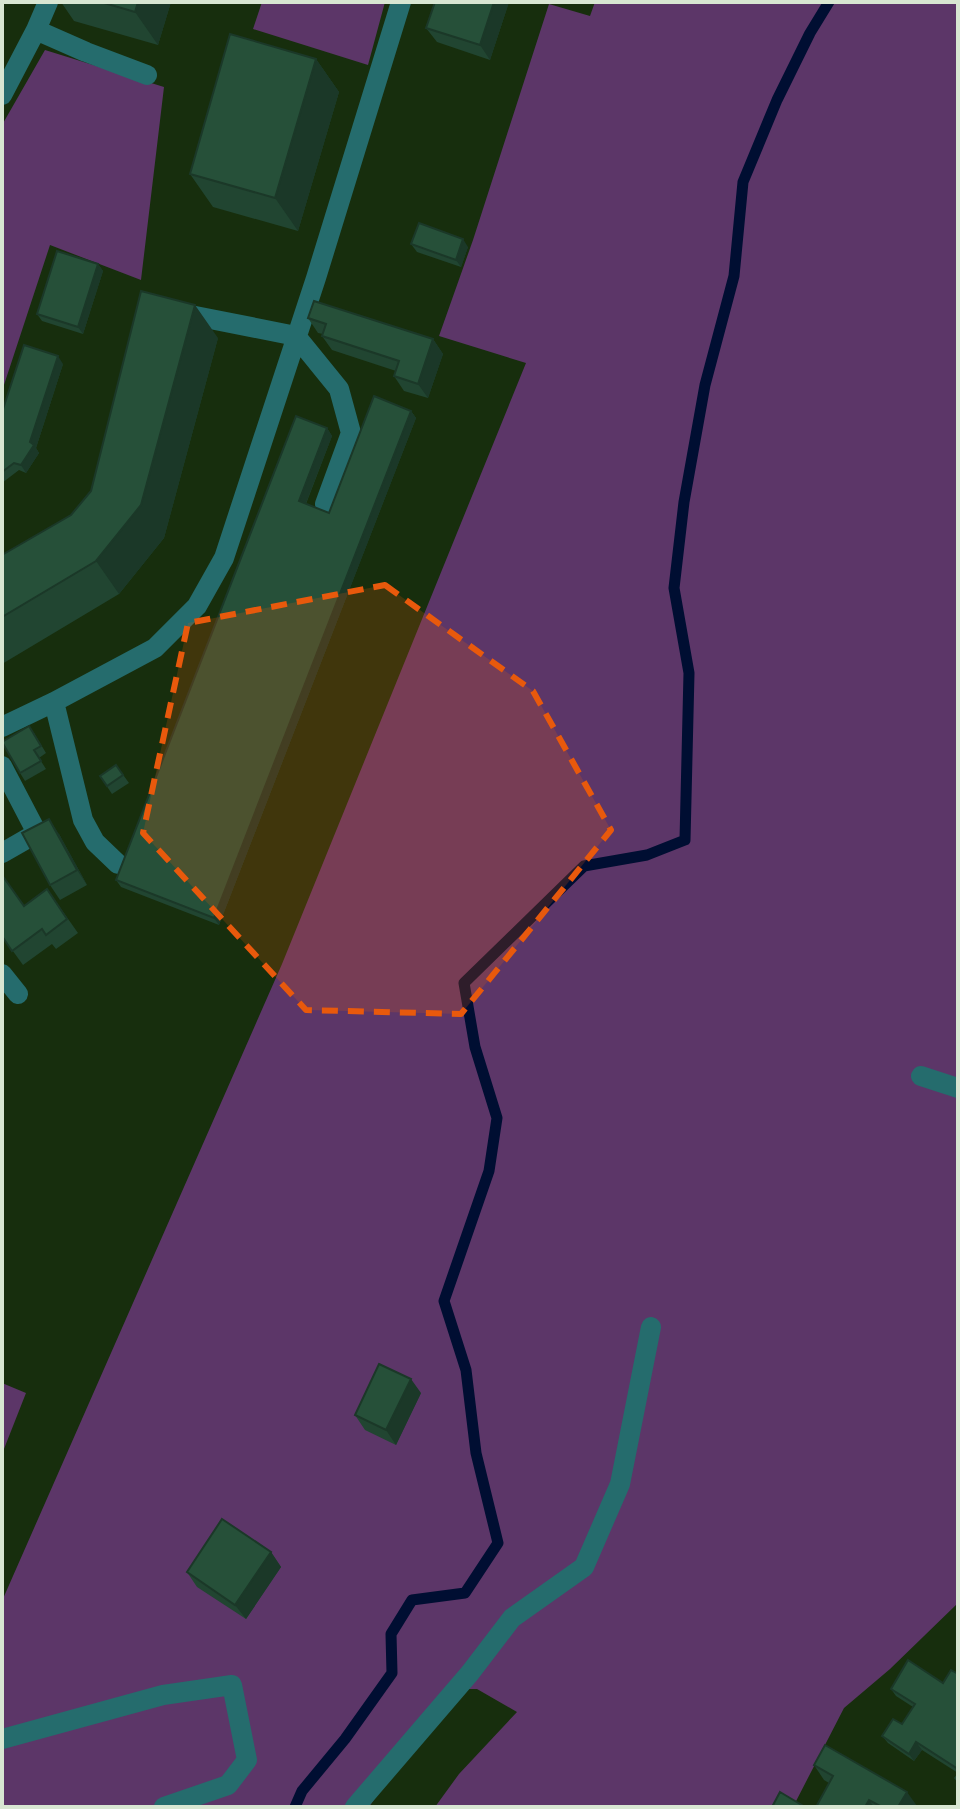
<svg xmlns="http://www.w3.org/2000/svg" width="960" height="1809" font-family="'Alegreya Sans',sans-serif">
	<rect width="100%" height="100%" fill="#172e0d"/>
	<path fill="#5c3668" d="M262,2H385L368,65L253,29Z
		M595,2H958V1603L890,1669L844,1708L793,1807H435L459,1774L517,1712L477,1689H460L389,1777L369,1807H2V1601L282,964L526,363L439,336L473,240L549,4L590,16Z
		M45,50L164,87L141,280L50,245L2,391V125Z
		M2,1383L26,1393L2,1454Z"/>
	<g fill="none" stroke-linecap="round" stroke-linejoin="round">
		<path stroke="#000e32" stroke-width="11" d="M295,1807L302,1791L345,1739L392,1673L391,1634L412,1600L465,1593L498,1543L476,1453L466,1370L444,1301L489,1171L497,1118L475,1047L464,983L584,866L647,855L685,840L689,673L674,588L684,502L705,385L734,276L743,182L777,100L810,33L829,2"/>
		<path stroke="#256c6d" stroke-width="20" d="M36,30L86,52L147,75
			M2,95L36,30L48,2
			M180,313L296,336L339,389L351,433L325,504
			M54,702L83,820L95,842L118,864
			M2,727L54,702L155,648L197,606L224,558L316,278L401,2
			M2,766L37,833L2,853
			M2,974L18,994
			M921,1076L958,1088
			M2,1739L163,1695L232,1685L247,1760L228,1785L164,1807
			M355,1807L470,1673L512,1618L584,1567L620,1484L651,1327"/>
	</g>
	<path fill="#214531" d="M61,2H171L158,45L74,21Z
		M435,2H509L490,60L437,42L426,28Z
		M316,59L339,92L298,231L213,207L190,174Z
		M411,244L468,247L461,267L417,252Z
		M98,264L103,271L83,334L42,321L37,314Z
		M308,318L433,339L443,354L428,398L404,391L394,376L396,371L332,350L322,336L323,334L318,333Z
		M218,338L164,538L119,594L2,664V555L71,515Z
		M63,364L36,448L39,453L26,473L19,470L2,483V412Z
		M411,411L416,418L219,925L121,887L116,880L327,428L332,436L306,504L329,513Z
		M34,733L46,753L39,758L46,769L25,781L20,773Z
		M116,765L129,783L112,794L100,776Z
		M59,834L87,885L60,900L50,885Z
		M47,889L78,933L56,949L52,944L23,965L2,936L24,906Z
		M421,1393L396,1445L365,1430L355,1415Z
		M271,1552L281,1567L246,1619L197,1587L187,1572Z
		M958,1674V1783L954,1778L958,1773L922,1750L914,1761L888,1743L882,1736L902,1724L913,1707L896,1696L891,1689L943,1683Z
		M814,1765L917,1806L816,1807L829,1783L824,1780Z"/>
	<path fill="#1b3828" d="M138,2H171L158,45L135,12Z
		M494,2H509L490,60L480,45Z
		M316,59L339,92L298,231L275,198Z
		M463,239L468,247L461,267L456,260Z
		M98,264L103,271L83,334L78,327Z
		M195,305L218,338L164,538L119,594L96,561Z
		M433,339L443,354L428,398L418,384Z
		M58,356L63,364L36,448L39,453L26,473L21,465Z
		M411,411L416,418L219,925L214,918Z
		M327,428L332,436L304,508L299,501Z
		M49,819L59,834L87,885L77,870Z
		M411,1379L421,1393L396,1445L386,1430Z
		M271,1552L281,1567L246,1619L235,1605Z
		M916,1742L922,1750L914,1761L909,1754Z
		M907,1792L917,1806L916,1807H898Z
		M869,1800L874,1807H865Z"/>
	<path fill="#265039" stroke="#1b3828" stroke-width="2" d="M101,2H138L135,12Z
		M435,2H494L480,45L426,28Z
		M230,34L316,59L275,198L190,174Z
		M419,223L463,239L456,260L411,244Z
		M57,251L98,264L78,327L37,314Z
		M141,291L195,305L141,505L96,561L2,617V555L71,515L91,491Z
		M314,301L433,339L418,384L394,376L399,361L322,336L326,324L308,318Z
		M24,345L58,356L30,442L34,445L21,465L14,463L2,472V412Z
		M374,396L411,411L214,918L116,880L296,416L327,428L299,501L329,513Z
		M29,726L41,746L34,750L41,761L20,773L2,742Z
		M116,765L123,775L107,786L100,776Z
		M49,819L77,870L50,885L22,833Z
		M2,875L24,906L47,889L67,919L46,935L42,929L12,951L2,936Z
		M379,1364L411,1379L386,1430L355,1415Z
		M222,1519L271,1552L235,1605L187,1572Z
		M908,1660L943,1683L951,1670L958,1674V1769L916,1742L909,1754L882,1736L893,1719L902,1724L915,1704L891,1689Z
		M825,1745L907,1792L898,1807H882L869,1800L865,1807H816L833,1776L814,1765Z
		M780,1792L805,1807H772Z"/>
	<path fill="#e8590c" fill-opacity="0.2" stroke="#e8590c" stroke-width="6" stroke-dasharray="16 10" stroke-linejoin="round" d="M385,585L533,691L611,830L461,1014L306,1010L143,833L188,623Z"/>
	<rect width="960" height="1809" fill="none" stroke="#d8e6d2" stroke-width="8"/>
</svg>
